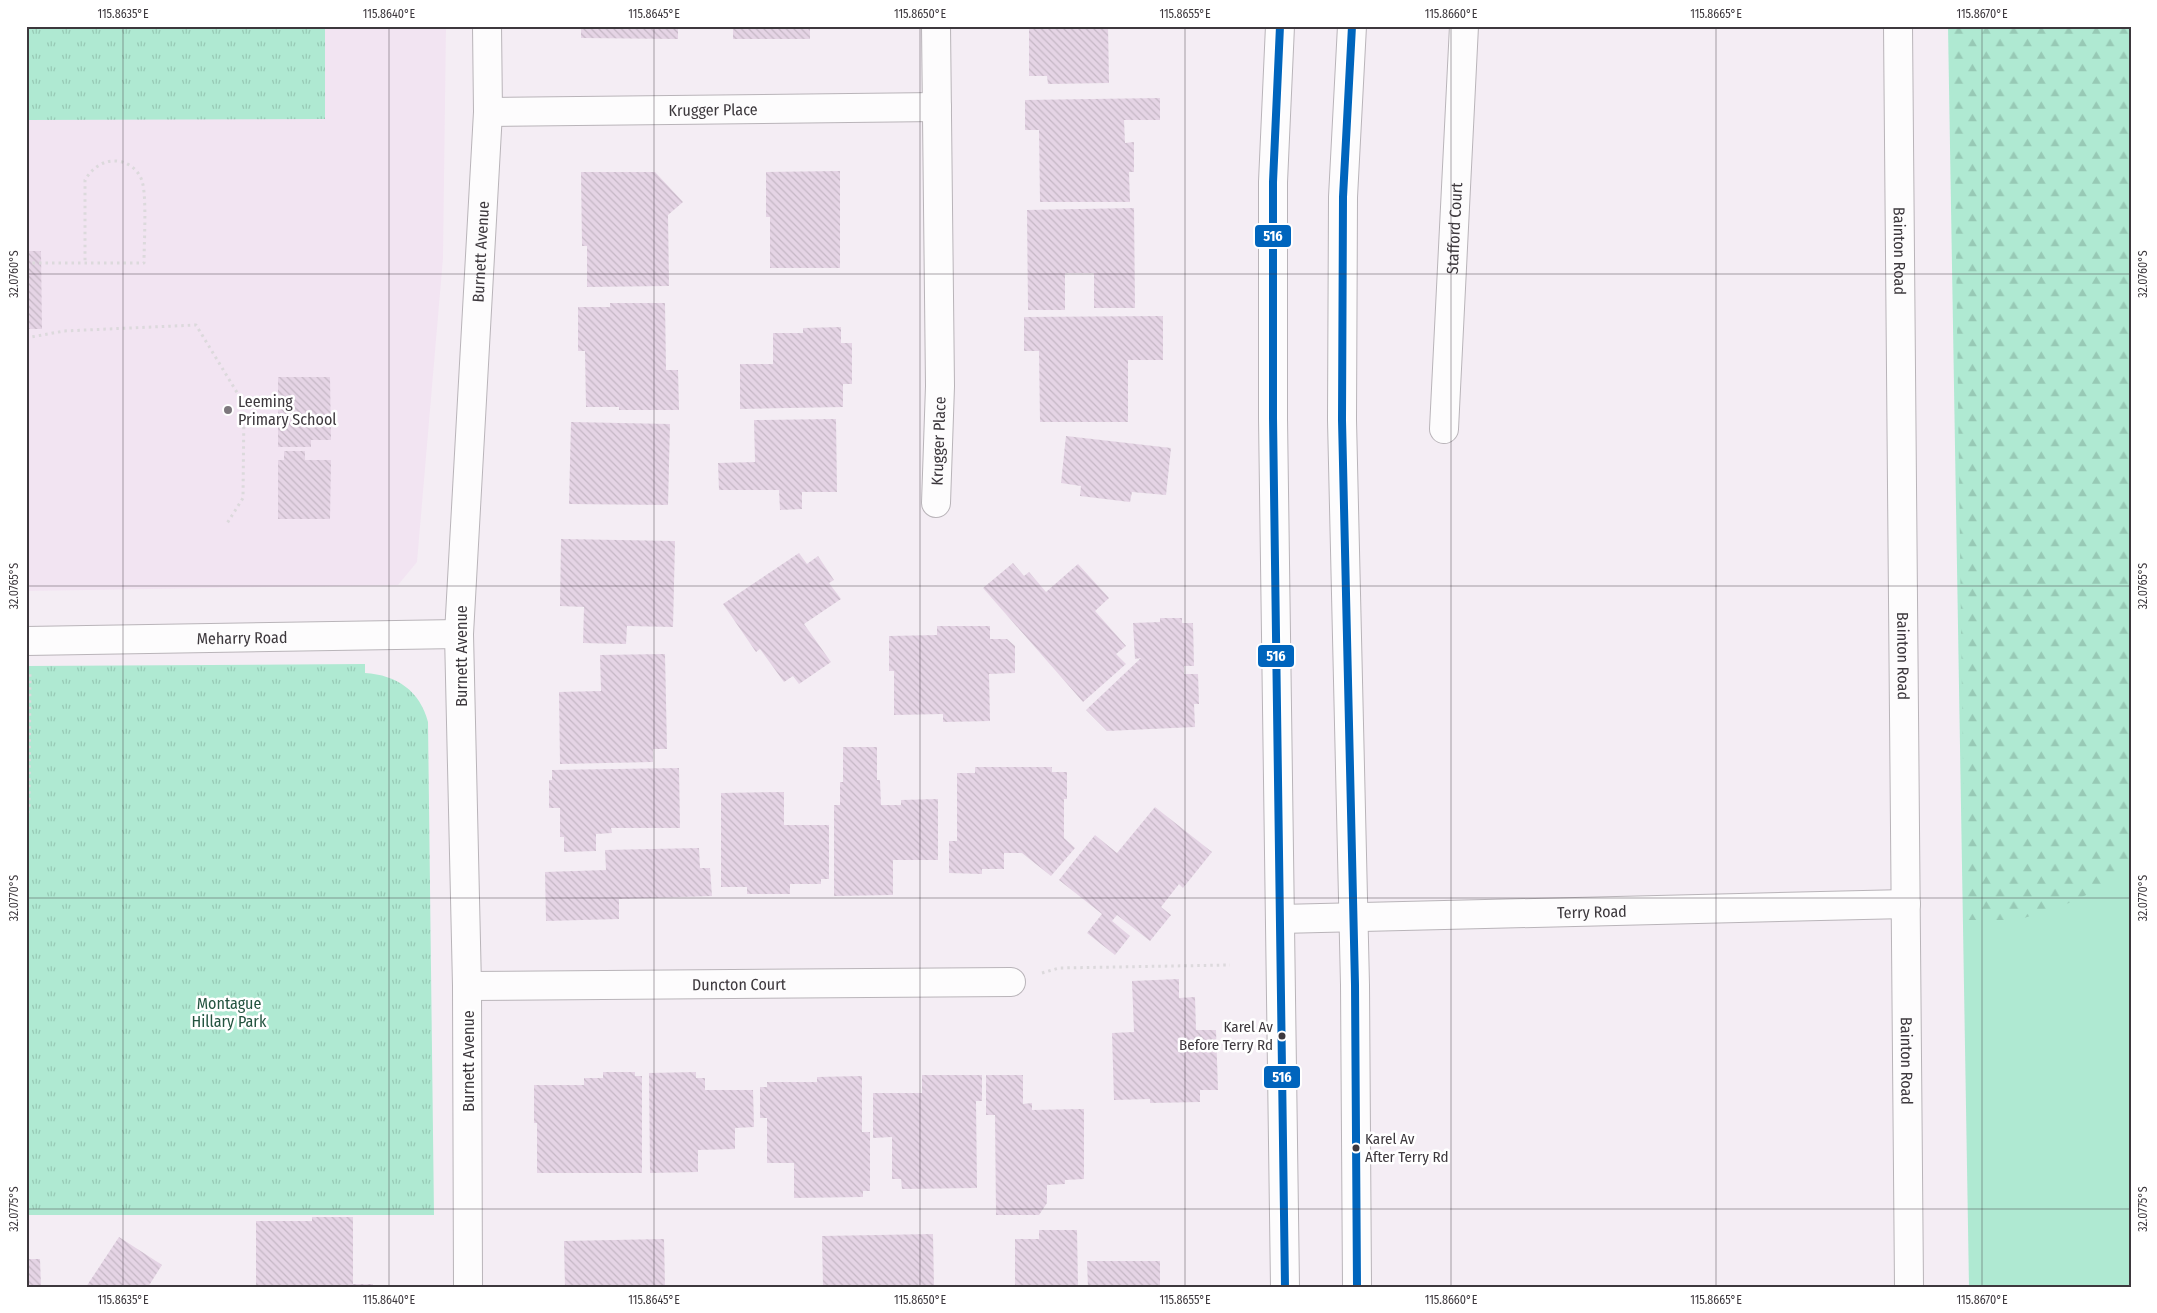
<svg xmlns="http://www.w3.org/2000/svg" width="2157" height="1313" font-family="'Fira Sans Condensed',sans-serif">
	<defs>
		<pattern id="forest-firs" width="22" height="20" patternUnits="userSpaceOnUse" patternTransform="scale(1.25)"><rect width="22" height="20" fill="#afe9d2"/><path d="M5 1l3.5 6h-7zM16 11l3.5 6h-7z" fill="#97c9b5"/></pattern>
		<pattern id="park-tufts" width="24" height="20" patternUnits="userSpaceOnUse" patternTransform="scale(1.25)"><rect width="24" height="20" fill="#afe9d2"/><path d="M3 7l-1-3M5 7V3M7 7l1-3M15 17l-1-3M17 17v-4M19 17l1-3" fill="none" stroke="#97c9b5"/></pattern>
		<pattern id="building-back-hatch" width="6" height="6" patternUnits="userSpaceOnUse" patternTransform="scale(1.25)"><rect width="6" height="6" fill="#e5d4e5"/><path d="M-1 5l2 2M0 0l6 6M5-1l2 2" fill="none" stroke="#c5b7c5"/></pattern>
	</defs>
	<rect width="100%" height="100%" fill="#f4edf4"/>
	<path fill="#f2e4f2" d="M26,26H446L443,258L417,562L398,585L26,591Z"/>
	<path fill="#afe9d2" d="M1948,26H2131V1287H1969Z"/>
	<path fill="url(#forest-firs)" d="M1953,26H2131V869L2097,890L2069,903L2018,920H1965Z"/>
	<path fill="url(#park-tufts)" d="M26,26H325V119L26,120Z
		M365,664V673C397,675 420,691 428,722L434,1215H26V666Z"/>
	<path fill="url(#building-back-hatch)" d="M581,26H678V39L581,38Z
		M733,26H810V39H733Z
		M1008,26H1108L1109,83L1048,84L1047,76H1029V28H1008Z
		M1160,98V120H1124L1125,143L1134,142V172H1129L1130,202H1040L1039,130H1025V100Z
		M840,171V268H770V217H766V172Z
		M581,172H655L683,202L668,215L669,286L587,287V246H582Z
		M1134,208L1135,308H1094V273H1065V310H1028L1027,210Z
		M26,251H41L42,329H26Z
		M610,303H665L666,370H678L679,410H619V407H586L585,351H578V307H610Z
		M1163,316V360H1128V422H1040L1039,351H1024V317Z
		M841,327V343H852V384H843V407L740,409V364H773V333H803V328Z
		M278,377H330L331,440H311V447H278Z
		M836,419L837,492H802V509L780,510L779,490H719L718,463L755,462L754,420Z
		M571,422L670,424L668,505L569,504Z
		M1066,436L1171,448L1166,495L1132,492L1130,502L1080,496L1081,486L1061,483Z
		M284,451H305V460H331L330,519H278V460H284Z
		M561,539L675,541L673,627L627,626L626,644L583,643L584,607L560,606Z
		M799,553L807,564L818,556L834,580L829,583L841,599L804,624L831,662L799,684L793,676L784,682L760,649L756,652L723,604Z
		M1013,563L1024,576L1029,572L1046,592L1078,564L1109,598L1095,611L1126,646L1116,654L1126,664L1083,702L983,588Z
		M1160,618H1182V623H1193L1194,666H1184V674H1198L1199,704H1194L1195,727L1107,731L1086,710L1141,658L1135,659L1133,623L1160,622Z
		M937,626H990V639H1007L1015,646V673L989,674L990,721L943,722V714L894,715V671H889V636L937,635Z
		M665,654L667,749H653V762L560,764L559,692L601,691L600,655Z
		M843,747H877V780H880L881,805H901V800L938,799V860H893V895L834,896V805H840V782H843Z
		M975,767H1052V772H1067V799H1064V838L1075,848L1051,876L1022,853H1004V869H982V874L949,873V841H957V773H975Z
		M679,768L680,828H611L612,833L596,834V851L564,852V837H560V808H549V780H552V770Z
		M784,792V825H829V879H821V884H790V894H747V887H721V793Z
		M1155,807L1212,852L1183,888L1179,884L1161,907L1171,915L1150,941L1117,915L1112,921L1130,936L1115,955L1087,933L1102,914L1059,880L1095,835L1117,853Z
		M699,848L700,868H710L712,896L619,899V919L546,921L545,872L606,870L605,850Z
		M1179,979V998L1195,997L1196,1030H1216L1218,1090H1200V1102L1150,1103V1099L1114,1100L1112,1033L1134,1032L1132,981Z
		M603,1072H635V1076H642V1173H537V1123H534V1085H584V1078H603Z
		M696,1072V1078H705V1090H753L754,1127L735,1128V1149L698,1150V1172L650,1173L649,1073Z
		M922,1075H982V1101H976L977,1188L902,1189L901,1179H892V1137L873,1138V1093H922Z
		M986,1075H1023V1104L1032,1103V1110L1084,1109V1179L1065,1180V1184L1047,1185V1203L1039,1215H996L995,1115H986Z
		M862,1076V1132H870V1191H863V1197L794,1198V1163H767V1118H760V1087H767V1082H817V1077Z
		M312,1217H353V1284H373V1287H256V1221H312Z
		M1039,1230H1077L1078,1287H1015V1239H1039Z
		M933,1234L934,1287H823L822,1236Z
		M119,1237L162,1265L148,1287H86Z
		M664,1239L665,1287H565L564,1241Z
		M26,1259H40L41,1287H26Z
		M1087,1261H1160V1287H1088Z"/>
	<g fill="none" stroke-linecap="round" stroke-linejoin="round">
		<g stroke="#b9b4b9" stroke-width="30">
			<g id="street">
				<path id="s1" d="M1898,26L1909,1287"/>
				<path id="s2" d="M488,112L937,107"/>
				<path id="s3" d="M1444,429L1464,26"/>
				<path id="s4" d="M936,503L940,386L936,26"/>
				<path id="s5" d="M26,641L459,634"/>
				<path id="s6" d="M1280,919L1906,904"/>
				<path id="s7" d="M467,986L1011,982"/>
				<path id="s8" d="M468,1287L467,986L459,634L488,112L487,26"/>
			</g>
		</g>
		<g stroke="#b9b4b9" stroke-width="30">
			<path id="primary" d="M1280,26L1273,182V418L1285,1287
				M1352,26L1343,197L1342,420L1355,985L1357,1287"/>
		</g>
		<path stroke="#dcd9dc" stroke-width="3" stroke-dasharray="2.5 4" stroke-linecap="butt" d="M26,263H144C144,244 147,196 142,181C138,168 125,160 112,161C100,162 91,170 85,180V263
			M26,338L64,331L196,325L244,404L243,498L226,525
			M26,826L29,806L30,674
			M1042,973L1059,968L1230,965"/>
		<use href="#street" stroke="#fdfcfd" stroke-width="28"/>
		<use href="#primary" stroke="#fdfcfd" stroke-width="28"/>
		<g stroke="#fff" stroke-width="11">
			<path id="bus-1" d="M1280,26L1273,182V418L1285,1287
				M1352,26L1343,197L1342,420L1355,985L1357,1287"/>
		</g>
		<use href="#bus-1" stroke="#0065bd" stroke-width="8"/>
	</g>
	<path fill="none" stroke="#3d383d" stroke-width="1" stroke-opacity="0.45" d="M123,26V1287M389,26V1287M654,26V1287M920,26V1287M1185,26V1287M1451,26V1287M1716,26V1287M1982,26V1287M26,274H2131M26,586H2131M26,898H2131M26,1209H2131"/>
	<circle fill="#7d777d" stroke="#fff" stroke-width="2" cx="228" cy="410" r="5"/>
	<g fill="#3d383d" stroke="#fff" stroke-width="2">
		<circle cx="1282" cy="1036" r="4.5"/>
		<circle cx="1356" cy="1148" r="4.5"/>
	</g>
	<g text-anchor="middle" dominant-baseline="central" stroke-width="5" stroke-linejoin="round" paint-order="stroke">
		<g font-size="15" fill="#3d383d" stroke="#fff" text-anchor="end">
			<text x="1273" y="1027">Karel Av<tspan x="1273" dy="18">Before Terry Rd</tspan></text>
			<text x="1365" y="1139" text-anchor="start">Karel Av<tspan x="1365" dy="18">After Terry Rd</tspan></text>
		</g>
		<g font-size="16" fill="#3d383d" stroke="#fff">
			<text stroke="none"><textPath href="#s2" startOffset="225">Krugger Place</textPath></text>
			<text stroke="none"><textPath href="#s3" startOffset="201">Stafford Court</textPath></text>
			<text stroke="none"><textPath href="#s8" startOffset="1036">Burnett Avenue</textPath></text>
			<text stroke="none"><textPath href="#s1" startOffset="225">Bainton Road</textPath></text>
			<text stroke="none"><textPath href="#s4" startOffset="62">Krugger Place</textPath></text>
			<text stroke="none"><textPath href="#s5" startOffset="216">Meharry Road</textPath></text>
			<text transform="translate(461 656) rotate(-90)">Burnett Avenue</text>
			<text stroke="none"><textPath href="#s1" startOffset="630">Bainton Road</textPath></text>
			<text stroke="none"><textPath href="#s6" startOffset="312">Terry Road</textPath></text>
			<text stroke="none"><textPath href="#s7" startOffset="272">Duncton Court</textPath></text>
			<text transform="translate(468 1061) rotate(-90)">Burnett Avenue</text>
			<text stroke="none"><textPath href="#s1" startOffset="1035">Bainton Road</textPath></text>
		</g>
		<g font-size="16" fill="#3d383d" stroke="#fff" text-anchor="start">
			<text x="238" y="401">Leeming<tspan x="238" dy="18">Primary School</tspan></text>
		</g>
		<g font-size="16" fill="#23533f" stroke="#fff">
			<text x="229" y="1003">Montague<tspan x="229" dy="18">Hillary Park</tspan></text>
		</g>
	</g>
	<g stroke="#fff" stroke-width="2">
		<rect x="1254" y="224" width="38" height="24" rx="5" fill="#0065bd"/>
		<rect x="1257" y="644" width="38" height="24" rx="5" fill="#0065bd"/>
		<rect x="1263" y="1065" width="38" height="24" rx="5" fill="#0065bd"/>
	</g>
	<g font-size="14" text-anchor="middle" font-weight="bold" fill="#fff">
		<text x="1273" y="241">516</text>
		<text x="1276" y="661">516</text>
		<text x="1282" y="1082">516</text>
	</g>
	<rect width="2157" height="1313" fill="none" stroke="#ffffff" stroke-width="55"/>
	<rect x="28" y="28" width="2102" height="1258" fill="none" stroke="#3d383d" stroke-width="2"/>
	<g font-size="12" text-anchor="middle" fill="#3d383d">
		<text x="123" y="18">115.8635°E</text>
		<text x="389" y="18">115.8640°E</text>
		<text x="654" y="18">115.8645°E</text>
		<text x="920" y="18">115.8650°E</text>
		<text x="1185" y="18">115.8655°E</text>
		<text x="1451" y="18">115.8660°E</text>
		<text x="1716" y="18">115.8665°E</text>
		<text x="1982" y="18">115.8670°E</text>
		<text transform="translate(14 274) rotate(-90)" y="4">32.0760°S</text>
		<text transform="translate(2143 274) rotate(-90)" y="4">32.0760°S</text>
		<text transform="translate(14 586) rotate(-90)" y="4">32.0765°S</text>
		<text transform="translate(2143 586) rotate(-90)" y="4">32.0765°S</text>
		<text transform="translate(14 898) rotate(-90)" y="4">32.0770°S</text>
		<text transform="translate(2143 898) rotate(-90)" y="4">32.0770°S</text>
		<text transform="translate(14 1209) rotate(-90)" y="4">32.0775°S</text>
		<text transform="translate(2143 1209) rotate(-90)" y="4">32.0775°S</text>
		<text x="123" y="1304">115.8635°E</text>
		<text x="389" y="1304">115.8640°E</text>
		<text x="654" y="1304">115.8645°E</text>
		<text x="920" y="1304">115.8650°E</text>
		<text x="1185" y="1304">115.8655°E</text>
		<text x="1451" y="1304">115.8660°E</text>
		<text x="1716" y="1304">115.8665°E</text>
		<text x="1982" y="1304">115.8670°E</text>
	</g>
</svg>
